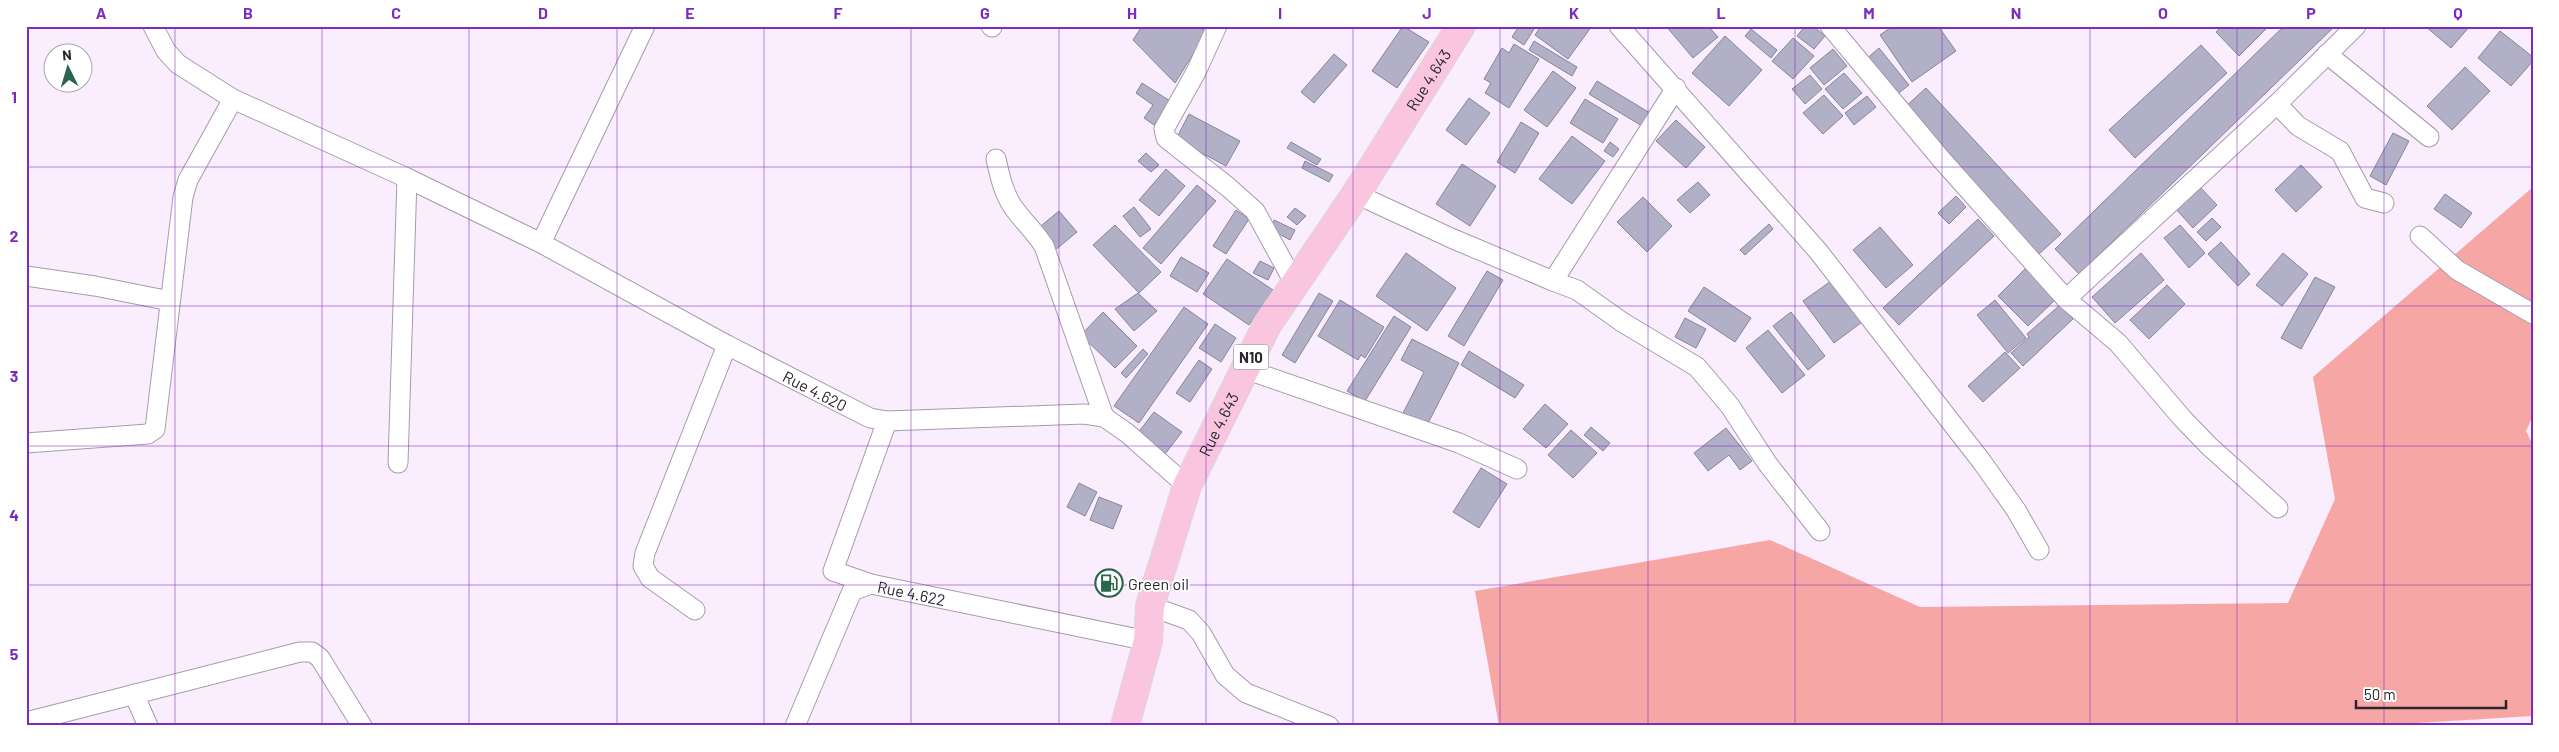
<svg xmlns="http://www.w3.org/2000/svg" width="2559" height="752" font-family="Barlow,sans-serif">
	<rect width="100%" height="100%" fill="#faeefe"/>
	<path fill="#f7a6a6" d="M2533,187V416L2526,431L2533,445V716L2367,726H1499L1475,591L1770,540L1920,607L2288,603L2335,499L2313,377Z"/>
	<path fill="#b1b0c7" stroke="#86859a" d="M1142,26H1198L1207,32L1175,83L1133,40Z
		M1403,26L1429,42L1397,88L1372,71Z
		M1519,26H1536L1524,45L1512,37Z
		M1541,26H1592L1568,59L1535,35Z
		M1666,26H1708L1718,37L1693,58Z
		M1805,26H1813L1825,36L1814,49L1797,36Z
		M1893,26H1938L1956,51L1912,82L1880,35Z
		M2222,26H2269L2239,56L2216,32Z
		M2284,26H2335L2079,274L2055,249Z
		M2425,26H2470L2451,48Z
		M1751,29L1777,50L1771,58L1745,36Z
		M2500,31L2533,57V61L2511,86L2478,58Z
		M1725,36L1762,70L1729,106L1692,73Z
		M1793,38L1814,56L1793,79L1772,61Z
		M1534,41L1577,67L1572,76L1529,50Z
		M1514,44L1539,59L1509,108L1485,93L1491,83L1484,79L1502,48L1509,53Z
		M2201,45L2227,73L2135,158L2109,130Z
		M1879,48L1909,85L1895,96L1865,60Z
		M1833,49L1847,66L1824,85L1810,68Z
		M1334,54L1347,65L1314,103L1301,92Z
		M2465,67L2490,91L2452,130L2427,106Z
		M1553,71L1576,88L1547,127L1524,110Z
		M1844,73L1862,93L1843,109L1825,89Z
		M1810,75L1822,89L1805,104L1792,89Z
		M1597,81L1650,113L1642,126L1589,94Z
		M1142,83L1170,101L1154,125L1144,118L1153,105L1136,93Z
		M1926,88L2061,234L2039,254L1904,108Z
		M1824,95L1843,116L1823,134L1803,113Z
		M1867,96L1876,107L1854,125L1845,113Z
		M1469,98L1490,113L1466,145L1446,130Z
		M1585,99L1618,119L1603,143L1570,123Z
		M1189,114L1240,141L1226,166L1176,139Z
		M1676,120L1705,147L1686,168L1656,141Z
		M1521,122L1539,133L1515,173L1497,162Z
		M2393,133L2409,141L2386,185L2370,176Z
		M1572,136L1605,161L1572,204L1539,179Z
		M1291,142L1321,159L1317,165L1287,148Z
		M1610,142L1619,149L1613,157L1604,151Z
		M1146,153L1159,165L1151,172L1138,161Z
		M1305,161L1333,175L1329,182L1302,168Z
		M1462,164L1496,186L1470,226L1436,204Z
		M2301,165L2322,187L2296,212L2275,190Z
		M1166,169L1185,186L1159,216L1139,200Z
		M1698,182L1710,195L1690,213L1677,200Z
		M1197,185L1216,201L1161,264L1143,248Z
		M2198,185L2217,205L2193,228L2174,207Z
		M2445,194L2472,213L2461,228L2434,209Z
		M1956,196L1966,207L1949,224L1938,213Z
		M1643,197L1672,226L1647,252L1617,222Z
		M1134,207L1151,229L1140,237L1123,216Z
		M1295,208L1306,216L1297,225L1287,217Z
		M1236,210L1249,219L1226,254L1213,246Z
		M1059,211L1077,232L1054,251L1036,230Z
		M2212,218L2221,227L2206,241L2197,232Z
		M1978,219L1994,236L1899,325L1883,308Z
		M1274,220L1295,230L1290,240L1270,229Z
		M1769,224L1773,229L1745,255L1740,250Z
		M1115,225L1161,272L1139,293L1093,245Z
		M2180,225L2205,253L2189,268L2164,238Z
		M1880,227L1913,265L1886,288L1853,250Z
		M2221,242L2250,274L2238,286L2208,254Z
		M1406,253L1456,288L1427,331L1376,296Z
		M2141,253L2164,280L2115,323L2092,297Z
		M2283,253L2308,274L2282,306L2256,285Z
		M1181,257L1209,273L1197,292L1170,276Z
		M1227,259L1273,290L1249,325L1203,294Z
		M1260,261L1274,268L1268,280L1253,273Z
		M2026,268L2057,298L2028,326L1998,296Z
		M1487,271L1503,280L1464,346L1448,336Z
		M2315,277L2335,287L2301,349L2281,338Z
		M1831,281L1862,322L1834,343L1803,301Z
		M2167,285L2185,304L2149,339L2130,320Z
		M1704,287L1751,318L1735,342L1688,311Z
		M1138,293L1157,311L1134,331L1115,309Z
		M1319,293L1333,301L1295,363L1282,355Z
		M1340,300L1384,327L1365,358L1361,355L1358,360L1318,336Z
		M1995,300L2026,338L2008,353L1977,315Z
		M2060,305L2073,319L2023,366L2011,353L2029,337L2027,334Z
		M1184,307L1208,324L1139,423L1114,406Z
		M1103,312L1137,346L1115,368L1081,335Z
		M1791,312L1825,356L1808,370L1773,326Z
		M1394,316L1411,327L1365,401L1347,391Z
		M1685,318L1706,329L1696,348L1675,337Z
		M1215,324L1236,338L1221,362L1199,348Z
		M1768,330L1805,375L1782,393L1746,348Z
		M1412,339L1459,363L1425,429L1401,417L1424,372L1401,360Z
		M1143,349L1148,354L1126,378L1121,373Z
		M1469,351L1524,385L1515,398L1461,365Z
		M2005,352L2020,368L1983,402L1968,386Z
		M1199,360L1212,369L1190,402L1176,393Z
		M1545,404L1568,424L1546,448L1523,429Z
		M1154,412L1182,432L1162,458L1134,438Z
		M1591,427L1610,443L1603,451L1584,435Z
		M1726,428L1752,461L1740,470L1729,455L1708,471L1694,453Z
		M1571,430L1597,453L1573,478L1548,455Z
		M1481,468L1507,484L1479,528L1453,512Z
		M1079,483L1097,492L1085,516L1067,507Z
		M1099,497L1122,506L1113,529L1090,520Z"/>
	<g fill="none" stroke-linecap="round" stroke-linejoin="round">
		<g stroke="#a89aad" stroke-width="21">
			<g id="minor">
				<path d="M153,26L166,51L178,64L233,99L407,178L541,243L727,345"/>
				<path d="M991,26L992,27"/>
				<path d="M1217,26L1196,72L1164,129L1166,138L1228,187L1255,211L1295,284"/>
				<path d="M1619,26L1818,251L1982,462L2016,510L2039,550"/>
				<path d="M1830,26L1941,159L2066,299L2118,343L2182,418L2209,446L2278,508"/>
				<path d="M2327,54L2429,137"/>
				<path d="M2277,104L2298,126L2340,151L2365,198L2384,203"/>
				<path d="M996,159C1000,176 1003,192 1013,207C1023,221 1035,232 1044,246L1104,417"/>
				<path d="M1356,194L1451,238L1553,281L1676,88"/>
				<path d="M2420,236L2457,270L2533,314"/>
				<path d="M541,243L645,26"/>
				<path d="M26,276L95,286L170,301"/>
				<path d="M1553,281L1577,290L1622,322L1697,367L1730,406L1767,463L1820,531"/>
				<path d="M2066,299L2277,104L2356,26"/>
				<path d="M1245,369L1459,443L1517,469"/>
				<path id="s1" d="M887,421L833,571L871,584L1148,641"/>
				<path d="M26,443L148,434L155,429L183,197L188,180L233,99"/>
				<path d="M398,463L407,178"/>
				<path d="M1150,606L1189,620L1201,633L1225,675L1246,693L1329,726"/>
				<path id="s2" d="M695,610L650,578L643,566L645,553L727,345L870,418L887,421L1084,414L1104,417L1127,433L1187,486"/>
				<path d="M134,694L148,726"/>
				<path d="M26,722L300,652H312L320,658L362,726"/>
				<path d="M795,726L852,591L871,584"/>
			</g>
		</g>
		<g stroke="#d9d8d9" stroke-width="30">
			<g id="trunk">
				<path id="s3" d="M1125,726L1148,641L1150,606L1187,486L1267,325L1356,194L1461,26"/>
			</g>
		</g>
		<use href="#minor" stroke="#fff" stroke-width="19"/>
		<use href="#trunk" stroke="#fac6df" stroke-width="28"/>
	</g>
	<path fill="none" stroke="#7b2cbf" stroke-width="1" stroke-opacity="0.55" d="M175,26V726M322,26V726M469,26V726M617,26V726M764,26V726M911,26V726M1059,26V726M1206,26V726M1353,26V726M1500,26V726M1648,26V726M1795,26V726M1942,26V726M2090,26V726M2237,26V726M2384,26V726M26,167H2533M26,306H2533M26,446H2533M26,585H2533"/>
	<defs>
		<g id="fuel-ring" transform="scale(1.4375)"><circle r="9.5" fill="#fff" stroke="#2b654e" stroke-width="1.5"/><path d="M-5.5-6h7V0h2V4h1.3V-2.5L3-4.5l.8-.8L6-3V5H2.5V1h-1V6h-7ZM-4.2-4.7v3.2H.2V-4.7Z" fill="#2b654e"/></g>
	</defs>
	<g fill-rule="evenodd">
		<use href="#fuel-ring" x="1109" y="583"/>
	</g>
	<g text-anchor="middle" dominant-baseline="central" stroke-width="4" stroke-linejoin="round" paint-order="stroke">
		<rect fill="#fff" stroke="#6b676c" stroke-width="1" x="1233.5" y="344.5" width="35" height="25" rx="4"/>
		<g font-size="15" font-weight="bold" fill="#2b262d">
			<text x="1251" y="357">N10</text>
		</g>
		<g font-size="16" fill="#2b262d" stroke="#fff">
			<text stroke="none"><textPath href="#s3" startOffset="722">Rue 4.643</textPath></text>
			<text stroke="none"><textPath href="#s2" startOffset="405">Rue 4.620</textPath></text>
			<text stroke="none"><textPath href="#s3" startOffset="318">Rue 4.643</textPath></text>
			<text stroke="none"><textPath href="#s1" startOffset="241">Rue 4.622</textPath></text>
		</g>
		<g font-size="16" fill="#2b262d" stroke="#fff" text-anchor="start">
			<text x="1128" y="583">Green oil</text>
		</g>
	</g>
	<rect width="2559" height="752" fill="none" stroke="#ffffff" stroke-width="55"/>
	<g transform="translate(68 68) rotate(355)"><circle r="24" fill="#ffffff" stroke="#aaa8ab"/>
	<path d="M0-4L9 19L0 12L-9 19Z" fill="#2b654e"/>
	<text y="-8" font-size="14" font-weight="bold" text-anchor="middle" fill="#2b262d">N</text>
	</g>
	<path d="M2356 700v8h150v-8" fill="none" stroke="#2b262d" stroke-width="2.5"/>
	<text x="2364" y="700" font-size="15" fill="#2b262d" stroke="#ffffff" stroke-width="4" paint-order="stroke">50 m</text>
	<rect x="28" y="28" width="2504" height="696" fill="none" stroke="#7b2cbf" stroke-width="2"/>
	<g font-size="16" text-anchor="middle" font-weight="bold" fill="#7b2cbf">
		<text x="101" y="19">A</text>
		<text x="248" y="19">B</text>
		<text x="396" y="19">C</text>
		<text x="543" y="19">D</text>
		<text x="690" y="19">E</text>
		<text x="838" y="19">F</text>
		<text x="985" y="19">G</text>
		<text x="1132" y="19">H</text>
		<text x="1280" y="19">I</text>
		<text x="1427" y="19">J</text>
		<text x="1574" y="19">K</text>
		<text x="1721" y="19">L</text>
		<text x="1869" y="19">M</text>
		<text x="2016" y="19">N</text>
		<text x="2163" y="19">O</text>
		<text x="2311" y="19">P</text>
		<text x="2458" y="19">Q</text>
		<text x="14" y="103">1</text>
		<text x="14" y="242">2</text>
		<text x="14" y="382">3</text>
		<text x="14" y="521">4</text>
		<text x="14" y="660">5</text>
	</g>
</svg>
